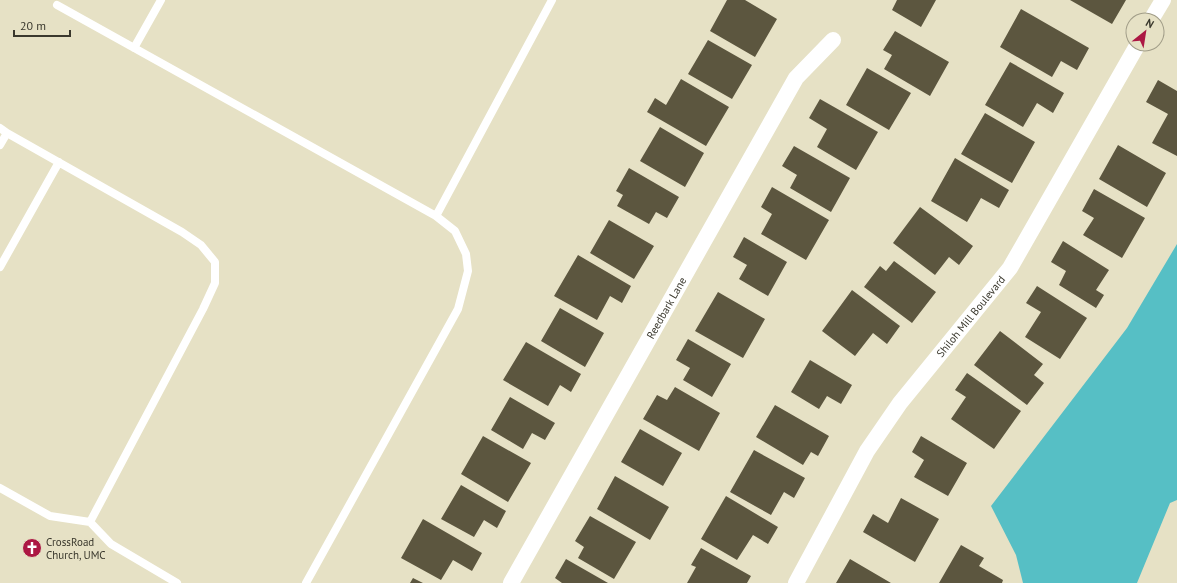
<svg xmlns="http://www.w3.org/2000/svg" width="1177" height="583" font-family="'PT Sans',sans-serif">
	<rect width="100%" height="100%" fill="#e6e1c5"/>
	<path fill="#56bfc5" d="M1177,244V500L1170,503L1137,583H1023L1016,555L991,506L1127,328Z"/>
	<path fill="#5c563f" d="M727,0H745L777,19L755,57L710,31Z
		M897,0H936L921,27L892,10Z
		M1070,0H1126L1112,24Z
		M1021,9L1089,48L1077,70L1061,61L1052,77L1000,47Z
		M895,31L949,62L930,96L884,69L892,55L883,50Z
		M708,40L752,65L732,99L688,74Z
		M1010,62L1064,93L1053,113L1037,103L1023,127L985,105Z
		M867,68L911,93L889,130L846,105Z
		M681,79L729,107L706,146L647,112L655,98L666,105Z
		M1158,80L1177,91V156L1152,143L1168,114L1146,102Z
		M820,99L878,132L856,170L817,147L827,129L809,118Z
		M985,113L1035,142L1012,183L961,154Z
		M660,127L704,153L685,187L640,161Z
		M1118,145L1166,173L1147,207L1099,179Z
		M794,146L850,178L831,212L790,188L797,175L782,166Z
		M955,158L1009,190L999,208L981,198L967,222L931,201Z
		M629,168L679,197L667,218L656,212L649,224L617,206L623,195L616,191Z
		M772,187L829,220L806,260L761,234L772,214L761,207Z
		M1094,189L1145,218L1122,258L1083,235L1094,218L1082,211Z
		M920,207L973,246L959,265L949,257L935,275L893,243Z
		M609,220L654,246L634,279L590,253Z
		M744,237L787,262L768,296L739,279L747,265L733,257Z
		M1063,241L1109,270L1096,290L1104,295L1096,308L1059,285L1066,271L1051,262Z
		M578,255L631,286L622,303L610,296L597,320L554,296Z
		M894,261L936,292L912,323L864,287L880,266L886,271Z
		M1037,286L1087,318L1060,359L1025,337L1041,312L1026,303Z
		M852,290L900,326L887,344L873,333L855,356L822,331Z
		M718,292L765,319L743,358L695,331Z
		M560,308L604,333L585,367L541,341Z
		M1000,331L1043,364L1034,375L1044,383L1027,405L974,365Z
		M688,339L731,364L712,397L683,380L690,368L676,360Z
		M526,342L581,374L571,392L560,385L548,406L503,380Z
		M810,360L852,385L841,404L827,396L819,409L791,392Z
		M967,373L1021,411L994,449L951,419L966,397L955,390Z
		M675,387L720,413L699,451L643,419L657,395L667,400Z
		M510,397L555,423L545,440L532,433L523,449L491,430Z
		M775,405L829,436L818,456L811,452L803,465L756,437Z
		M640,429L682,453L663,486L621,462Z
		M483,436L531,463L508,502L461,474Z
		M921,436L967,463L948,496L914,477L924,460L912,452Z
		M754,450L805,478L794,498L784,492L771,515L730,492Z
		M615,476L669,507L650,540L597,509Z
		M461,485L506,511L497,528L484,520L474,537L441,519Z
		M726,496L778,527L768,544L753,535L737,560L701,539Z
		M901,498L939,519L915,562L863,532L873,514L888,523Z
		M590,516L636,542L614,579L578,558L584,547L575,541Z
		M423,519L482,553L472,571L453,560L441,580L401,558Z
		M961,545L984,558L979,566L1003,580L1002,583H939Z
		M701,548L751,576L747,583H687L696,567L691,565Z
		M566,559L608,583H562L555,578Z
		M850,559L891,583H836Z
		M413,578L423,583H410Z"/>
	<g fill="none" stroke-linecap="round" stroke-linejoin="round">
		<path stroke="#fff" stroke-width="8" d="M57,5L436,216L455,231L466,254L468,271L458,309L306,583
			M134,48L161,0
			M0,128L7,133L0,145
			M7,133L182,232L201,245L215,262V283L203,309L90,522
			M436,216L552,0
			M0,267L59,162
			M0,488L50,516L90,522L111,544L177,583"/>
		<g stroke="#fff" stroke-width="16">
			<path d="M1151,20L1163,0"/>
			<path id="s1" d="M511,583L796,78L833,40"/>
			<path id="s2" d="M796,583L867,451L900,403L1010,268L1138,44"/>
		</g>
	</g>
	<defs>
		<g id="church-disc" transform="scale(1)"><circle r="9.5" fill="#ac1743" stroke="#e6e1c5"/><path d="M-1.2-6h2.4v3.5h3.3v2.4h-3.3V6h-2.4V-.1h-3.3v-2.4h3.3Z" fill="#fff"/></g>
	</defs>
	<g fill-rule="evenodd">
		<use href="#church-disc" x="32" y="548"/>
	</g>
	<g text-anchor="middle" dominant-baseline="central" stroke-width="4" stroke-linejoin="round" paint-order="stroke">
		<g font-size="11" fill="#3a382d" stroke="#e6e1c5">
			<text stroke="none"><textPath href="#s1" startOffset="316">Reedbark Lane</textPath></text>
			<text stroke="none"><textPath href="#s2" startOffset="320">Shiloh Mill Boulevard</textPath></text>
		</g>
		<g font-size="11" fill="#3a382d" stroke="#e6e1c5" text-anchor="start">
			<text x="46" y="542">CrossRoad<tspan x="46" dy="13">Church, UMC</tspan></text>
		</g>
	</g>
	<g transform="translate(1145 32) rotate(30)"><circle r="19" fill="#e6e1c5" stroke="#a19d88"/>
	<path d="M0-3L7 15L0 10L-7 15Z" fill="#ac1743"/>
	<text y="-6" font-size="11" font-weight="bold" text-anchor="middle" fill="#3a382d">N</text>
	</g>
	<path d="M14 30v6h56v-6" fill="none" stroke="#3a382d" stroke-width="2"/>
	<text x="20" y="30" font-size="12" fill="#3a382d" stroke="#e6e1c5" stroke-width="3" paint-order="stroke">20 m</text>
</svg>
